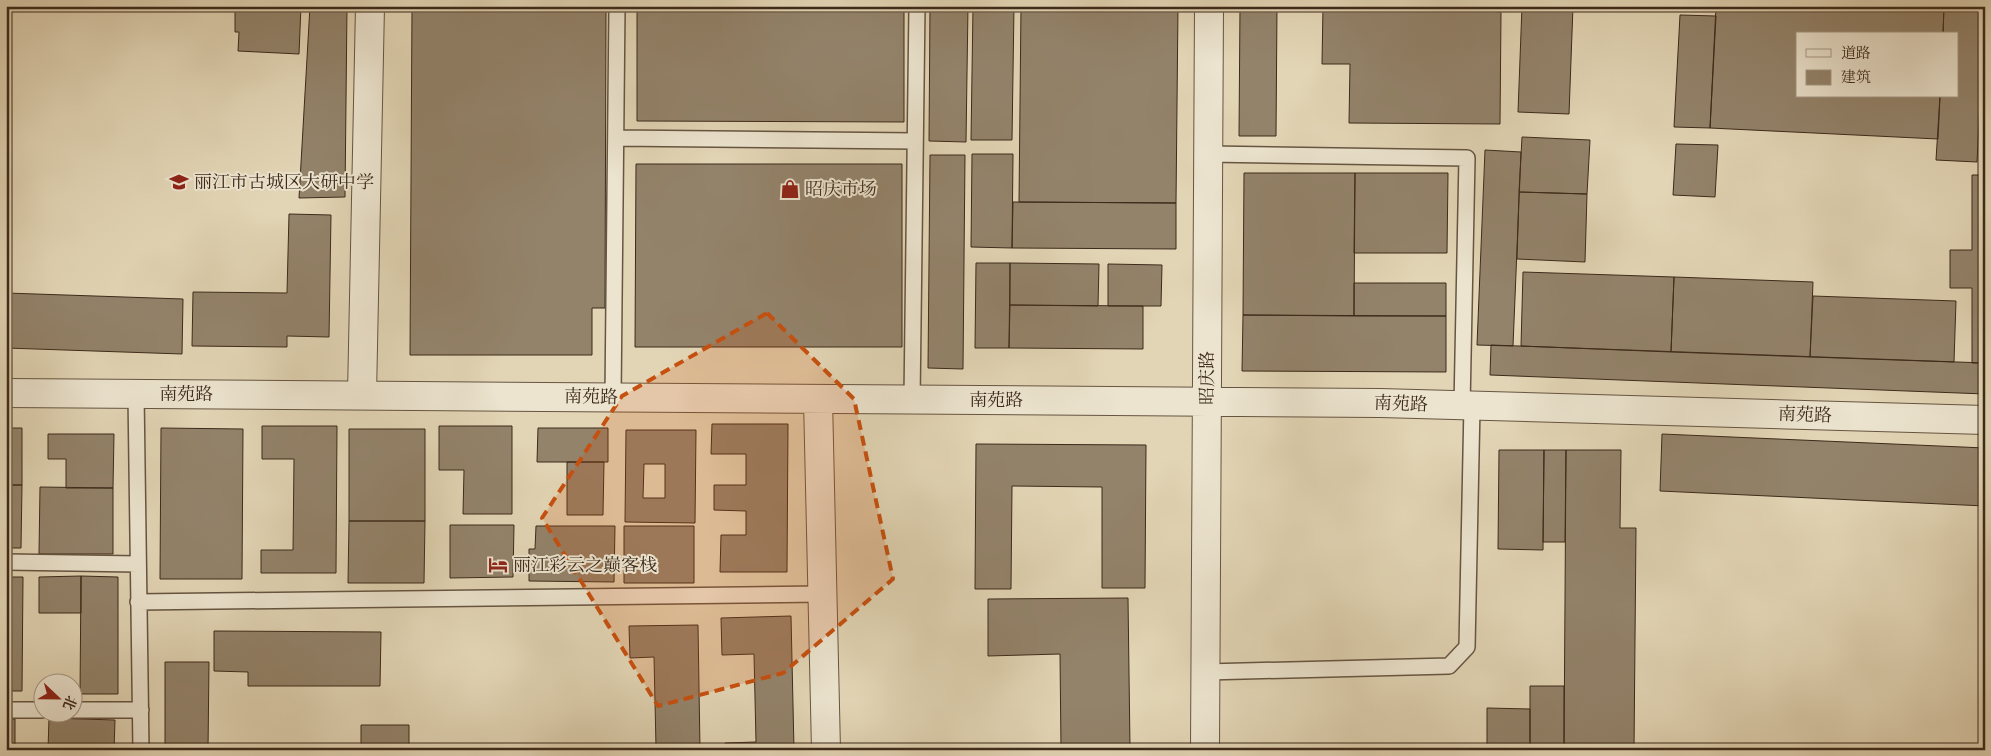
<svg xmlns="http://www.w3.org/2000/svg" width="1991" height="756" font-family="'Libre Bodoni','Noto Serif SC',serif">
	<rect width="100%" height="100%" fill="#e2d5b5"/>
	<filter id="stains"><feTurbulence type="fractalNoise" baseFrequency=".004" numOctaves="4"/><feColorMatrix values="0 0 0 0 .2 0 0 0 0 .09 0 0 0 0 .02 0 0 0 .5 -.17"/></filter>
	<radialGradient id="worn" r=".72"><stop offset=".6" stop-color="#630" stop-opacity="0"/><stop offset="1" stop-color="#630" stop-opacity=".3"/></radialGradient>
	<path fill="#93836b" stroke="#3d2a1b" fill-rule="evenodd" d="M241,6H301L299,54L238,51L239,32H235V9L240,10Z
		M310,6H347L345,197L299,198Z
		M412,6H606L605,308H592V355H410Z
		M637,6H904V122L637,121Z
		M930,6H968L966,142L929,141Z
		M973,6H1014L1012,140H971Z
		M1021,6H1178L1176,203L1019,202Z
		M1240,6H1277L1276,136H1239Z
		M1323,6H1429L1501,12L1500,124L1349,123L1350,64H1322Z
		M1429,6H1502L1501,12Z
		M1522,6H1573L1569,114L1518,112Z
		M1716,6H1944L1943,34H1797V96H1940L1938,139L1710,128Z
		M1944,6H1985L1977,162L1936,160L1940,96H1957V34H1943Z
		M1680,15L1716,16L1710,128L1674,127Z
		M1522,137L1590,140L1587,194L1519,192Z
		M1676,144L1718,145L1715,197L1673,195Z
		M1485,150L1521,152L1513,346L1477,345Z
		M972,154H1013L1012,248L971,247Z
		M930,155H965L963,369L928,368Z
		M636,164H902V347H635Z
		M1244,173H1355L1354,316L1243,315Z
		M1355,173H1448L1447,253H1354Z
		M1972,175H1985V363H1972V288H1950V250H1972Z
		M1519,192L1587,194L1585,262L1517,259Z
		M1013,202L1176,203V249L1012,248Z
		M289,214L331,215L329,337L287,336V347L192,346L193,292L287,293Z
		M976,263H1010L1009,348H975Z
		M1010,263L1099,264L1098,306L1010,305Z
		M1108,264L1162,265L1161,306H1108Z
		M1523,272L1674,277L1671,352L1521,346Z
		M1674,277L1813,282L1810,357L1671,352Z
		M1354,283H1446V316H1354Z
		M6,293L183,299L182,354L6,348Z
		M1813,296L1956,301L1954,362L1810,357Z
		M1010,305L1143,306V349L1009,348Z
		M1243,315L1446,316V372L1242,371Z
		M1491,345L1985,363V394L1490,375Z
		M712,424H788L787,572H720L721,535H746V511L714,510V485H746V454H711Z
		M262,426H337L336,573H261V550H293L294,459H262Z
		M439,426H512V514H463L464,470H439Z
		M6,428H22V485H6Z
		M161,428L243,429L242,579H160Z
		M538,428H608V462H537Z
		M349,429H425V521H349Z
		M626,430H696L695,523L625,522ZM644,464H665V498H643Z
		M48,434H114L113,488H66V459H48Z
		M1662,434L1985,448V506L1660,491Z
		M976,444L1146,445L1145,588H1102V487L1012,486L1011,589H975Z
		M1499,450H1544L1543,550L1498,549Z
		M1544,450H1566L1565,542H1543Z
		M1566,450H1621L1620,528H1636L1634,750H1564Z
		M567,462H604L603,515H567Z
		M6,485H22L21,548H6Z
		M40,487L113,488V554H39Z
		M349,521H425L424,583H348Z
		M450,525H514L513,577L450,578Z
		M536,526H615L614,582L529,581V549H535Z
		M624,526H694V583H624Z
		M81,576V613H39V577Z
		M81,576L118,577V694H80Z
		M6,577H23L22,691H6Z
		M1128,598L1130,748L1061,749L1060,654L988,656V599Z
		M791,616L794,750H726L725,743L756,742L754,654L722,655L721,618Z
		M698,625L700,750H631V747H656L654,657L630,658L629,626Z
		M214,631L381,632L380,686H248V672L214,671Z
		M165,662H209L208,750H165Z
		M1530,686H1564V750H1530Z
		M1487,708L1530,709V750H1487Z
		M49,718L115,720L114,750H48Z
		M6,719H15V750H6Z
		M361,725H409V750H361Z
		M1097,748H1130V750H1097Z"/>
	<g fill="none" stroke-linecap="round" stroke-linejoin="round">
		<g stroke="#665542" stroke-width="18">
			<path id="lane" d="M616,138L915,141
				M1208,154L1467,158L1462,406
				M136,394L141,750
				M613,398L617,6
				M912,400L917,6
				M6,562L138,564
				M138,602L822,594
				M1206,672L1449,666L1467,647L1472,406
				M6,710H42
				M72,710H141"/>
		</g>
		<g stroke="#665542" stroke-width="30">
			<path id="street" d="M6,393L1380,403L1985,420
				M362,395L370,6
				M818,399L826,750
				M1205,750L1209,6"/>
		</g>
		<use href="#lane" stroke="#ece4cf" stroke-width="15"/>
		<use href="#street" stroke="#ece4cf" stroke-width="28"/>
	</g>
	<path fill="#c6500f" fill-opacity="0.2" stroke="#c6500f" stroke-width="4" stroke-dasharray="10 6" stroke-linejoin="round" d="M767,313L854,399L893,579L783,673L658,706L542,518L622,396Z"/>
	<defs>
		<g id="school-bare" transform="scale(1.5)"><path d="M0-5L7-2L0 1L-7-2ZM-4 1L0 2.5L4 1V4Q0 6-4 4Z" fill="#8f2418" stroke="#ece4cf" stroke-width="2.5" paint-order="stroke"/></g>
		<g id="shop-bare" transform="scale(1.5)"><path d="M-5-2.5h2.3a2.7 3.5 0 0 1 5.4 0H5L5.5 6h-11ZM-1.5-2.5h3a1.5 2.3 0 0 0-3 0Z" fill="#8f2418" stroke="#ece4cf" stroke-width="2.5" paint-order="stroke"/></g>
		<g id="hotel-bare" transform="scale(1.5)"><path d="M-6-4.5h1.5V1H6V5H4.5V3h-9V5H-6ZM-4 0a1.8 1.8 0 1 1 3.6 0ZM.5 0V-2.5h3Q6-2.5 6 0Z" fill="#8f2418" stroke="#ece4cf" stroke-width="2.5" paint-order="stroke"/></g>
	</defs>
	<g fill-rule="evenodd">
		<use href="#school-bare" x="179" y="182"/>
		<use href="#shop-bare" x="790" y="189"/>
		<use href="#hotel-bare" x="498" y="565"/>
	</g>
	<g text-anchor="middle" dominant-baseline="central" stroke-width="4" stroke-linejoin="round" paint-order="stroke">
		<g font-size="18" fill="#3d2a1b" stroke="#ece4cf" text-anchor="start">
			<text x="194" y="182">丽江市古城区大研中学</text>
			<text x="805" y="189">昭庆市场</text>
			<text x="513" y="565">丽江彩云之巅客栈</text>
		</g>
		<g font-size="18" fill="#3d2a1b" stroke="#ece4cf">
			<text transform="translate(1207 378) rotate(-90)">昭庆路</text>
			<text x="186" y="394">南苑路</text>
			<text transform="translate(591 397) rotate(1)">南苑路</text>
			<text x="996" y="400">南苑路</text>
			<text transform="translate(1401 404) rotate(2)">南苑路</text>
			<text transform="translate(1805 415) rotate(2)">南苑路</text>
		</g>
	</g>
	<rect width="1991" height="756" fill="none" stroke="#e2d5b5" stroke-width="25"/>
	<rect x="8" y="8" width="1976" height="741" fill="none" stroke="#3d2a1b" stroke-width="2.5"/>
	<rect x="12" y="12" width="1966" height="731" fill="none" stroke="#3d2a1b"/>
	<rect x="1796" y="32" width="162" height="65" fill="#ece4cf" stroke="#a69a87"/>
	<rect x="1806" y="49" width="25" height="8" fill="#ece4cf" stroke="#a69a87"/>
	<text x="1841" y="58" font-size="15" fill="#3d2a1b">道路</text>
	<rect x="1806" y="70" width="25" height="15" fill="#93836b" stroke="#a69a87"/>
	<text x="1841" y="82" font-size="15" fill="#3d2a1b">建筑</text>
	<g transform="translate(58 698) rotate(112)"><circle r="24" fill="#ece4cf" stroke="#a69a87"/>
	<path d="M0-4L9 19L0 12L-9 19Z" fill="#8f2418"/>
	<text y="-8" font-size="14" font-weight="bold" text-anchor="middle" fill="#3d2a1b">北</text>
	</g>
	<rect width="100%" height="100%" filter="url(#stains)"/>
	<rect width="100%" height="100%" fill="url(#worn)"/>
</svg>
